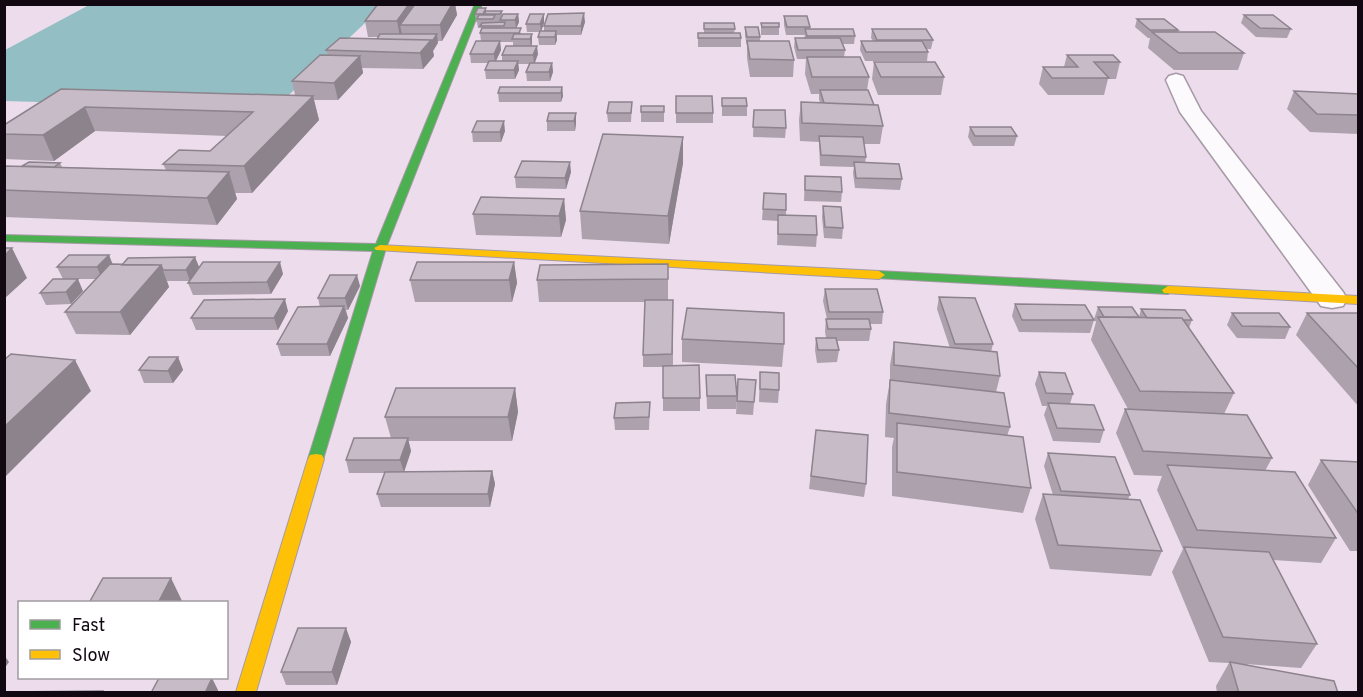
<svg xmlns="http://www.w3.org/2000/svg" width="1363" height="697" font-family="Overpass,sans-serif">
	<rect width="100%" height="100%" fill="#ecdcec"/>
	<path fill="#93bfc4" d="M89,5H384L274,109L5,101V50Z"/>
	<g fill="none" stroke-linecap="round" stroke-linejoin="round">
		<g stroke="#a69aa6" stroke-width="3">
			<path id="street" d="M1176,74L1183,76L1201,111L1343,292L1347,299L1343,306L1332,308L1321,306L1180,112L1166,80L1169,76Z"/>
		</g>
		<g stroke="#a69aa6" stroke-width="2">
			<path id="fast" d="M475,4H482L386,248L322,463H310L308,459L373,251L4,241V235L376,244Z
				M879,271L1168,286L1174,290L1168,294L875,278L873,275L875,272Z"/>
		</g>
		<g stroke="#a69aa6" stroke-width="2">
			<path id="slow" d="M380,245L879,271L885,275L879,279L376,250L374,248Z
				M1168,286L1358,296V304L1164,293L1162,290Z
				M316,454L322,455L324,459L256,692H236L308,459L310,455Z"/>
		</g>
		<use href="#street" fill="#fcfafc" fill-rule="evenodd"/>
		<use href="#fast" fill="#4caf50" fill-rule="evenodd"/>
		<use href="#slow" fill="#ffc107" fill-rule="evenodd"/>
	</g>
	<path fill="#aca1ac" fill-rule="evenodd" d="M378,4H455L457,15L442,41H438L433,51L434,56L423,69L362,68L363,73L338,100H314L319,120L252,193H235L237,199L217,225L4,217L5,166H22L60,163L62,167L166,170L163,164L210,151L227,136L95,131L54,161L4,159V125L61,89L295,95L292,81L328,55L326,50L377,39L378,37H368L365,21Z
		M486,8V11H502V15L518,14L519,22L516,28L522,34H532V43L531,46L538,54L535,63H552L553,72L550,81H527L526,72L529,64H518L519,70L515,79H486L485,70L489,63H471L470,54L481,41L480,33L481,30V28H478L477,22H476L475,14ZM500,42H513V46L502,55V61H496L501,50Z
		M1244,15L1291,29L1287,38L1256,37L1241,23Z
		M784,16L810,27V29L855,36L854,44H843L845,50L844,57L869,77L867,90L883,126L880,144H864L866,157L865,163L902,179L900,190L855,188L853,173L854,167L820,166L819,142L800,141L799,120L801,102L820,103L819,99V94H811L805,74L806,59H797L794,47L795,38H804L805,35H786L784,25Z
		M1137,19L1178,30V32L1244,53L1238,70H1174L1148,48L1150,38H1148L1135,27Z
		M585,22L581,35H557V40L555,45H539L538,37L540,32H527L526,24L544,23L541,31H544V26Z
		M704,23L735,29L734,33L741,38V47H698V33H704Z
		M761,23L779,27V35H761Z
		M745,27L760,37V41L794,60L793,77H750L747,58V46L745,36Z
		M872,29L933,40L931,49H926L928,52L927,61H865L860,50L861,41H873L871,38Z
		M1067,55L1120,62L1116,79H1108L1104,95H1048L1039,84L1043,67H1064Z
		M874,62L944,77L941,95H878L872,79Z
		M562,87L563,96L561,102H499L498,93Z
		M1294,91L1359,94V134L1310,132L1287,109Z
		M676,96L713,113V123H676Z
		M722,98L747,106V116H722Z
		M632,102L631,122H608L607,113Z
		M664,106V122H641V112Z
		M754,110L786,128L785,138L753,137Z
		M576,113V123L575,131H547V121Z
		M970,127L1017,136L1014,146H973L968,137Z
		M505,131L501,142H473L472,132Z
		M683,137V163L669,244L582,239L580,211Z
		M571,172L566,189L516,188L515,177Z
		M805,176L842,192L841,202L804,201Z
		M764,193L786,210V215L817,235L816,247L777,245L778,221L762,220Z
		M564,199L566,220L561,237L476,235L473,214Z
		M823,206L843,228L842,239L824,238L822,217Z
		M109,255L113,265L199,268L283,274L271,294L193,295L188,283L189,281H167L169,287L130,335L76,334L65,312L96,279H63L57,267Z
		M514,262L517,283L512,302H415L410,280Z
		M668,264V300H673V366L700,398V411H663V367H643V355L645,302H539L537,280Z
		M360,286L348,310H346L348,318L330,356H281L277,344L320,307L318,298Z
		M825,289L883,312L882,324H870L871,329L869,341H837L839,350L837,362L817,363L815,350L816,338H826L825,331L826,319H827L823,301Z
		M83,291L71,304L46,305L40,293Z
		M939,297L993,344L991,352L1000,376L996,392L1010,427L1007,436L1031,488L1023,513L892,496V447L894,438L885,437L886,404L890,380V381V365L894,342L950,348L937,309Z
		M1015,304L1094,320L1090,333L1019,332L1012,316Z
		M1098,307L1139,317L1141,309L1192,320L1189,328L1234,393L1224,414L1272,458L1265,471L1336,538L1321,563L1273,560L1317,644L1301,668L1246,664L1338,693H1217L1216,686L1229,663L1209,662L1172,572L1183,549L1157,490L1162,476L1134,475L1116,433L1125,409H1128L1091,340L1096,322L1094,319Z
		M288,311L278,330H196L191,318Z
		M1232,313L1290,327L1285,339L1237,338L1227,325Z
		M1307,313H1359V407L1296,335Z
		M682,339L784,344L782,367L682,362Z
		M178,357L183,370L173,383H144L139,370Z
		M760,372L779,390L778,403L759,402Z
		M1039,372L1073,394L1070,404L1104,430L1100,443L1053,441L1044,415L1047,406H1042L1035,384Z
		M706,375L737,396L736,409H707Z
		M738,379L756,380L753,415L736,414Z
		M515,388L518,412L512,441H408L411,451L404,472L492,471L495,484L490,507H381L377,494L385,473H349L346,460L391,438L385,417Z
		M650,402L649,430H615L614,418Z
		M816,430L866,484L864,497L809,489Z
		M1048,453L1130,495L1128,499L1162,551L1151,576L1050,569L1035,519L1043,494L1053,495L1044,466Z
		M1321,460L1359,462V551H1350L1308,485Z
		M346,628L351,642L337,685H286L281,672Z"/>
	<path fill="#8c838c" d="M409,4H422L400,25L402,34L400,37L397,21Z
		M452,4H455L457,15L442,41L440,25Z
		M584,13L585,22L581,35V26Z
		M518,14L519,22L516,29L515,20Z
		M544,14V23L541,32L540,24Z
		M556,31L557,40L555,45V37Z
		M437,34L438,43L433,51L434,56L423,69L420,53Z
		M532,34V43L531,48L530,39Z
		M500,41L501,50L495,63L494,54Z
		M537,46L538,54L534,64L533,55Z
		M360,56L363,73L338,100L334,83Z
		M518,61L519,70L515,79L514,70Z
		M552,63L553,72L550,81L549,72Z
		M562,87L563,96L561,102V93Z
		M313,96L319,120L252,193L244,166Z
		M85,107L95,131L54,161L43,135Z
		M576,113V123L575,131L574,121Z
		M504,121L505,131L501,142L500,132Z
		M683,137V163L669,244L668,216Z
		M570,162L571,172L566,189L565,178Z
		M229,172L237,199L217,225L207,198Z
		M564,199L566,220L561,237L559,216Z
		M12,248L27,278L4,299V256Z
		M109,255L113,266L102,279L97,267Z
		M195,257L200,269L190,281L186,270Z
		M280,262L283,274L271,294L267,282Z
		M514,262L517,283L512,302L509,280Z
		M161,265L169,287L130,335L120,312Z
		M357,275L360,286L348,310L345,298Z
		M78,279L83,291L71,304L66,292Z
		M285,299L288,311L278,330L274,318Z
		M344,306L348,318L330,356L327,344Z
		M178,357L183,370L173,383L168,371Z
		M75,360L91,391L4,478V427Z
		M515,388L518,412L512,441L508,417Z
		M408,438L411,451L404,472L400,460Z
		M492,471L495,484L490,507L488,494Z
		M171,578L183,603H158Z
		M346,628L351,642L337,685L332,672Z
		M4,655L9,662L4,669Z
		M212,678L218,690V693H205Z"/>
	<path fill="#c8bbc8" stroke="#8c838c" stroke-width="1.5" d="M378,4H409L397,21H365Z
		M415,4H452L440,25H400Z
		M478,8H486L483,14H475Z
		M485,11H502L500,14H485Z
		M584,13L581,26H544L548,14Z
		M503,14H518L515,20H500Z
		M530,14H544L540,24H526Z
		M479,15H495L493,19H477Z
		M1244,15H1273L1291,29L1260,28Z
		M784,16H807L810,27H787Z
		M1137,19H1164L1178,30H1150Z
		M505,22L504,26H480L482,23Z
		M704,23H734L735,29H704Z
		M761,23H779V27H762Z
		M745,27H758L760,37H747Z
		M482,28H521L519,33H480Z
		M805,29H853L855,36H807Z
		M872,29H926L933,40H877Z
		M540,31H556L555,37H538Z
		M1152,32H1215L1244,53H1179Z
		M698,33H740L741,38H698Z
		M380,34H437L431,43V40L377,39Z
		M514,34H532L530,39H512Z
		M340,38L431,40L420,53L326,50Z
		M795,38H840L845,50H798Z
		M476,41H500L494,54H470Z
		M747,41H789L794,60L750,59Z
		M861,41H922L928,52H866Z
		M506,46H537L533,55H502Z
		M320,55L360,56L334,83L292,81Z
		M1067,55H1113L1120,62H1094L1109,78H1052L1043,67H1078Z
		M807,57H860L869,77H812Z
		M489,61H518L514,70H485Z
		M874,62H935L944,77H881Z
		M530,63H552L549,72H526Z
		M500,87H562L561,93H498Z
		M61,89L313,96L244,166L163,164L179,150L210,151L253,112L85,107L43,135L4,134V125Z
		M820,90H868L874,105L824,103Z
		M1294,91L1359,94V115L1317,114Z
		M676,96H712L713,113H676Z
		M722,98H746L747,106H722Z
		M609,102H632L631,113H607Z
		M801,102L878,105L883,126L802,123Z
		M641,106H664V112H641Z
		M754,110H785L786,128L753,127Z
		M549,113H576L574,121H547Z
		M477,121H504L500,132H472Z
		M970,127H1011L1017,136H975Z
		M603,134L683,137L668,216L580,211Z
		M819,136L863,137L866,157L821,155Z
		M522,161L570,162L565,178L515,177Z
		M29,162L60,163L54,167L22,166Z
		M854,162L899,164L902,179L856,178Z
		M4,166L229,172L207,198L4,190Z
		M805,176L841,177L842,192L805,190Z
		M764,193L786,194V210L763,209Z
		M481,197L564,199L559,216L473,214Z
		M823,206L841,207L843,228L825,227Z
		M778,215L816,216L817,235L778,234Z
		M4,248H12L4,256Z
		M69,255H109L97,267H57Z
		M195,257L186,270H163L161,265H122L128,258Z
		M203,262H280L267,282L188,283Z
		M417,262H514L509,280H410Z
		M110,264L161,265L120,312H65Z
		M668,264V279L537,280L540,265Z
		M330,275H357L345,298H318Z
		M53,279H78L66,292L40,293Z
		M825,289H877L883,312H829Z
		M939,297L975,298L993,344H955Z
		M285,299L274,318H191L204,300Z
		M645,300H673L672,354L643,355Z
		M1015,304L1085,305L1094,320H1022Z
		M344,306L327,344H277L298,307Z
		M1098,307H1132L1139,317H1104Z
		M687,308L784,313V344L682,339Z
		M1141,309L1185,310L1192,320H1183L1182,318H1147Z
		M1232,313H1279L1290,327L1242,326Z
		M1307,313H1359V369Z
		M1098,317L1182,318L1234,393L1140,391Z
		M826,319H869L871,329H828Z
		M816,338H836L839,350H818Z
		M894,342L997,352L1000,376L894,365Z
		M11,354L75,360L4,427V360Z
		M149,357H178L168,371L139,370Z
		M699,365L700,398H663V366Z
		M760,372L779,373V390L760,389Z
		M1039,372L1065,373L1073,394L1046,393Z
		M706,375H735L737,396H707Z
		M738,379L756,380L754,402L737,401Z
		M890,380L1004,393L1010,427L889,413Z
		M396,388H515L508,417H385Z
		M650,402L649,417L614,418L616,403Z
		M1048,403L1094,405L1104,430L1057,428Z
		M1125,409L1247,415L1272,458L1143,451Z
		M897,423L1023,437L1031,488L897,472Z
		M816,430L868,435L866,484L811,476Z
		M354,438H408L400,460H346Z
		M1048,453L1115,457L1130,495L1061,491Z
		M1321,460L1359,462V515Z
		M1167,465L1295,472L1336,538L1197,530Z
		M492,471L488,494H377L385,472Z
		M1043,494L1140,500L1162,551L1058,545Z
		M1184,547L1269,552L1317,644L1223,637Z
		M103,578H171L158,603H89Z
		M298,628H346L332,672H281Z
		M1230,662L1334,681L1338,693H1239Z
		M159,678H212L205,693H151Z
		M103,691L102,693H4V692Z"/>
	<rect width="1363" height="697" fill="none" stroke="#110811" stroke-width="12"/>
	<rect x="18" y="601" width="210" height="78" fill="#ffffff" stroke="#a09ca0" stroke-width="1.5"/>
	<rect x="30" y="620" width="30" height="9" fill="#4caf50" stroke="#a09ca0" stroke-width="1.5"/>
	<text x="72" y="631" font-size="18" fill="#110811">Fast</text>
	<rect x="30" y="650" width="30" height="9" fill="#ffc107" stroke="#a09ca0" stroke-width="1.5"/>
	<text x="72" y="661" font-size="18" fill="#110811">Slow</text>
</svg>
